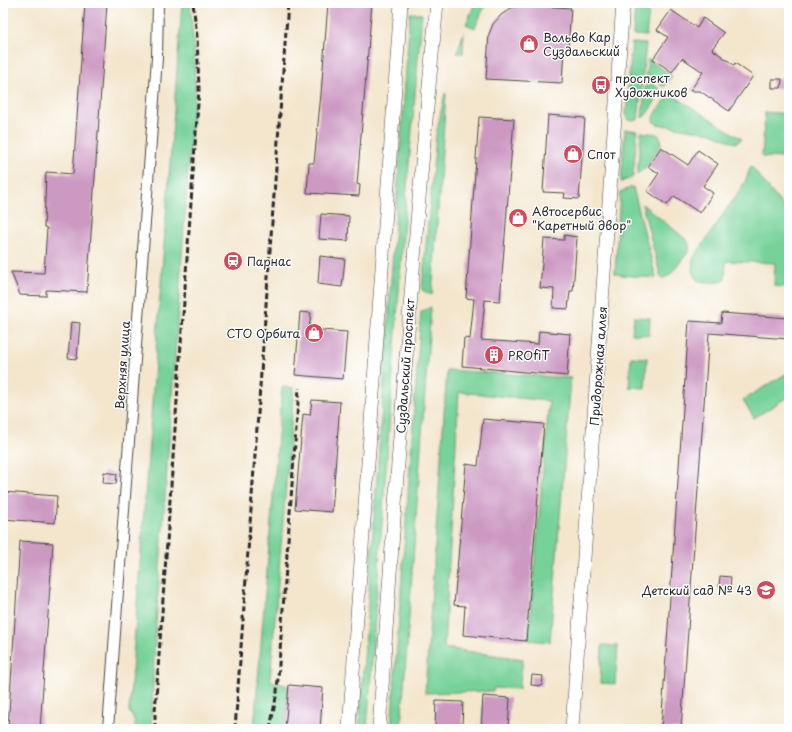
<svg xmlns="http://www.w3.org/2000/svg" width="792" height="732" font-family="'Playpen Sans',sans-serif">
	<rect width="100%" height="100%" fill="#fff"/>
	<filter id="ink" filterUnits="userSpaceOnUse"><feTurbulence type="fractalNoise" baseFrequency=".025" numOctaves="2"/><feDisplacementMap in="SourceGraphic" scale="8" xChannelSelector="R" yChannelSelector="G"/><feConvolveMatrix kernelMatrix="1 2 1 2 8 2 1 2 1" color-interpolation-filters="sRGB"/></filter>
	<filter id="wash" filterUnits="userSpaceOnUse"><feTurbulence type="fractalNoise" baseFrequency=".012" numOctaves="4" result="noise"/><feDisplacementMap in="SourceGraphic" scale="16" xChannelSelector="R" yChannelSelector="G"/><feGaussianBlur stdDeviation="0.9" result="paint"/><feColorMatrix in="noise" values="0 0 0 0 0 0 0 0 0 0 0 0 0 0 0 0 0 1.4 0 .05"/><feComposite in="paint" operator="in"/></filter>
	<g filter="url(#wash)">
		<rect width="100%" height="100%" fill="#f3e6cd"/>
		<path fill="#77d299" stroke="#517e62" d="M182,3H190L194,50L195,91L188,171L155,638L151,729H136L134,720L129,711Z
			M475,3H486L475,28L466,24Z
			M635,3H650L646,36L633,35Z
			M410,13L422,14L404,222L367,729H359Z
			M464,32L463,53H457Z
			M632,43L646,44L638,120H628L626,114Z
			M648,59L672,76L664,87L646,75Z
			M646,79L662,91L646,115L642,118Z
			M445,93L446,94L432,295L422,290L436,135Z
			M670,97L677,98L742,139L736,143L732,142L712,133L657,124L653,121C655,113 663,100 670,97Z
			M765,112L789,114L787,158L762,157Z
			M625,129L637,131L633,177L621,182Z
			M641,132L657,134C661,137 662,140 661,145L645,168L637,174Z
			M751,166L789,214V284L783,287L774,286L775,263L726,261L725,280C718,284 705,283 697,280L692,271L693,259L745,182Z
			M633,187L656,278L621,275L615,273L620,192Z
			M642,204L687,240L689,244V251L670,275L664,278H661Z
			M431,307L401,729H391L421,312Z
			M634,317L650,318L649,335L632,334Z
			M631,357L647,358L645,388L629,387Z
			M447,370L571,378L550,642L528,640L549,401L459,392L444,648L523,659L519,689L494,688L493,691L425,693Z
			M789,372V396L754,418L743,400Z
			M282,387L294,388L270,680L288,686L285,729H254Z
			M602,645L618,646L615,684L600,683Z"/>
		<g id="blocks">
			<path fill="#cc99c3" d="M85,3H107L87,292L46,290V296L20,295L11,272L44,273L47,228L44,227L46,172L73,174Z
				M328,3H372L357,184L360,185L359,196L307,193L309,163H314L321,94Z
				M524,5L571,8L568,49L564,48L562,83L486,79L489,34L493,24L501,15L511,8Z
				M671,10L697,28L703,18L724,33L712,49L734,65L735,63L753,76L729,111L700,91H690L703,72L682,58L672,72L653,59L668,37L657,30Z
				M772,79H782L781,88H772Z
				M548,115L585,118L579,199L564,198L565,193L543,192Z
				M479,117L514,119L500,301L485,300L481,340L538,344L539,331L570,334L567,376L462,366L464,338L470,339L474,299L466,298Z
				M661,147L688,165L698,150L718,164L703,186L713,193L700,213L674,196L667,205L647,191L659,173L648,167Z
				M321,214L349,216L348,241L319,239Z
				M564,235L577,237L573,291H570L568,309L553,308L554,289L540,288L544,239L564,240Z
				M320,256L345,259L342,287L318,284Z
				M300,312L311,313L309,329L347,332L343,379L295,375Z
				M722,313L789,318V339L709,333L681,729H661L689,321L721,323Z
				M71,322L80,323L77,359L68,358Z
				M312,400L340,402L332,512L295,509L303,414L310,415Z
				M483,419L544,424L526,641L463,635L465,606L454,605L466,464L478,466Z
				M104,472L117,474L116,484L103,483Z
				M3,492L57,496L55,523L3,519Z
				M20,541L53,543L40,729H8Z
				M720,576L731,577L730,588L719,587Z
				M532,675L543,676L542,686L531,685Z
				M289,685L323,688L320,729H285Z
				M483,696L510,698L508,729H481Z
				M436,701L463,702L462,729H435Z"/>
		</g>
	</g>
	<g filter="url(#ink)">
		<use href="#blocks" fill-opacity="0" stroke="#494743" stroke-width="1"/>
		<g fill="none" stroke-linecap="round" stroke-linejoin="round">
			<g stroke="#494743" stroke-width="12">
				<path id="street" d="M108,729L157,58L158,3"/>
			</g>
			<g stroke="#494743" stroke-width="14">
				<path id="secondary" d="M349,729L401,3
					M379,729C396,487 413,245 437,3
					M572,729L623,3"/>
			</g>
			<use href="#street" stroke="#fff" stroke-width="10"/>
			<use href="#secondary" stroke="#fff" stroke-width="13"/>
			<path stroke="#2b2b2b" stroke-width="3" stroke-dasharray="6 3" stroke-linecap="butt" d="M155,729V712L199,89L197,36L193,3
				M235,729L288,3
				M270,729L277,692L299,388"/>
		</g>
	</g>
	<defs>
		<g id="shop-disc" transform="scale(1)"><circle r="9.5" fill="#d1495b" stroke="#fff"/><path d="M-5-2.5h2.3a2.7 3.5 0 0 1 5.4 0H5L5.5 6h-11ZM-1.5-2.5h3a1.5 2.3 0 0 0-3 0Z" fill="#fff"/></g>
		<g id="bus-disc" transform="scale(1)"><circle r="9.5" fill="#d1495b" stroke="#fff"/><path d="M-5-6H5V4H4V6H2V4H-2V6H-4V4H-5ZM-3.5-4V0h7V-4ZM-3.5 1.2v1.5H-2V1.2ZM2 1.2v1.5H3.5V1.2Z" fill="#fff"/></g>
		<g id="station-disc" transform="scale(1)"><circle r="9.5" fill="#d1495b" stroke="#fff"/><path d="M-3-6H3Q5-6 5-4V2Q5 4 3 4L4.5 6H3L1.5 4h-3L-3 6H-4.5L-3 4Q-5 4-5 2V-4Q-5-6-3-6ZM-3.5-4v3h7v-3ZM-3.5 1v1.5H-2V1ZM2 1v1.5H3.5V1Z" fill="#fff"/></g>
		<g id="building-disc" transform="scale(1)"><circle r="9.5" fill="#d1495b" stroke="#fff"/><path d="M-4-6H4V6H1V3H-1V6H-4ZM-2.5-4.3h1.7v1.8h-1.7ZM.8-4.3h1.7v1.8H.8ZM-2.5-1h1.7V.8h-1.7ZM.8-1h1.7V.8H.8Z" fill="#fff"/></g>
		<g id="school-disc" transform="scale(1)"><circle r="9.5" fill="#d1495b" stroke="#fff"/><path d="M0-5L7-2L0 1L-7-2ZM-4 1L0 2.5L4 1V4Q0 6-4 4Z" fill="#fff"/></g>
	</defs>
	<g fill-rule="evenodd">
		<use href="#shop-disc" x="529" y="44"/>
		<use href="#bus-disc" x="601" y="85"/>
		<use href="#shop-disc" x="573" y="154"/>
		<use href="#shop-disc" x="518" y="218"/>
		<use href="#station-disc" x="233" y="261"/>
		<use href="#shop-disc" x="314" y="333"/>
		<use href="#building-disc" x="494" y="355"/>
		<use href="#school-disc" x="766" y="590"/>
	</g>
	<g text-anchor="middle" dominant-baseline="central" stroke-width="3" stroke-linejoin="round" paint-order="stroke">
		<g font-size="12" fill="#2b2b2b" stroke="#fff" text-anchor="start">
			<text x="543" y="37">Вольво Кар<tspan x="543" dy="14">Суздальский</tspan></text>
			<text x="615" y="78">проспект<tspan x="615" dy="14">Художников</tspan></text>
			<text x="587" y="154">Спот</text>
			<text x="532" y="211">Автосервис<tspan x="532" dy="14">"Каретный двор"</tspan></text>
			<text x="247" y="261">Парнас</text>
			<text x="300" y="333" text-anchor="end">СТО Орбита</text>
			<text x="508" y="355">PROfiT</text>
			<text x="752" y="590" text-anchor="end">Детский сад № 43</text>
		</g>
		<g font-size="12" fill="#2b2b2b" stroke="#fff">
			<text transform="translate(122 365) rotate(-86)">Верхняя улица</text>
			<text transform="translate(405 366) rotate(-86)">Суздальский проспект</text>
			<text transform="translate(598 366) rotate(-86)">Придорожная аллея</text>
		</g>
	</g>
	<rect width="792" height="732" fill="none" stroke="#fff" stroke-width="16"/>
</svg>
